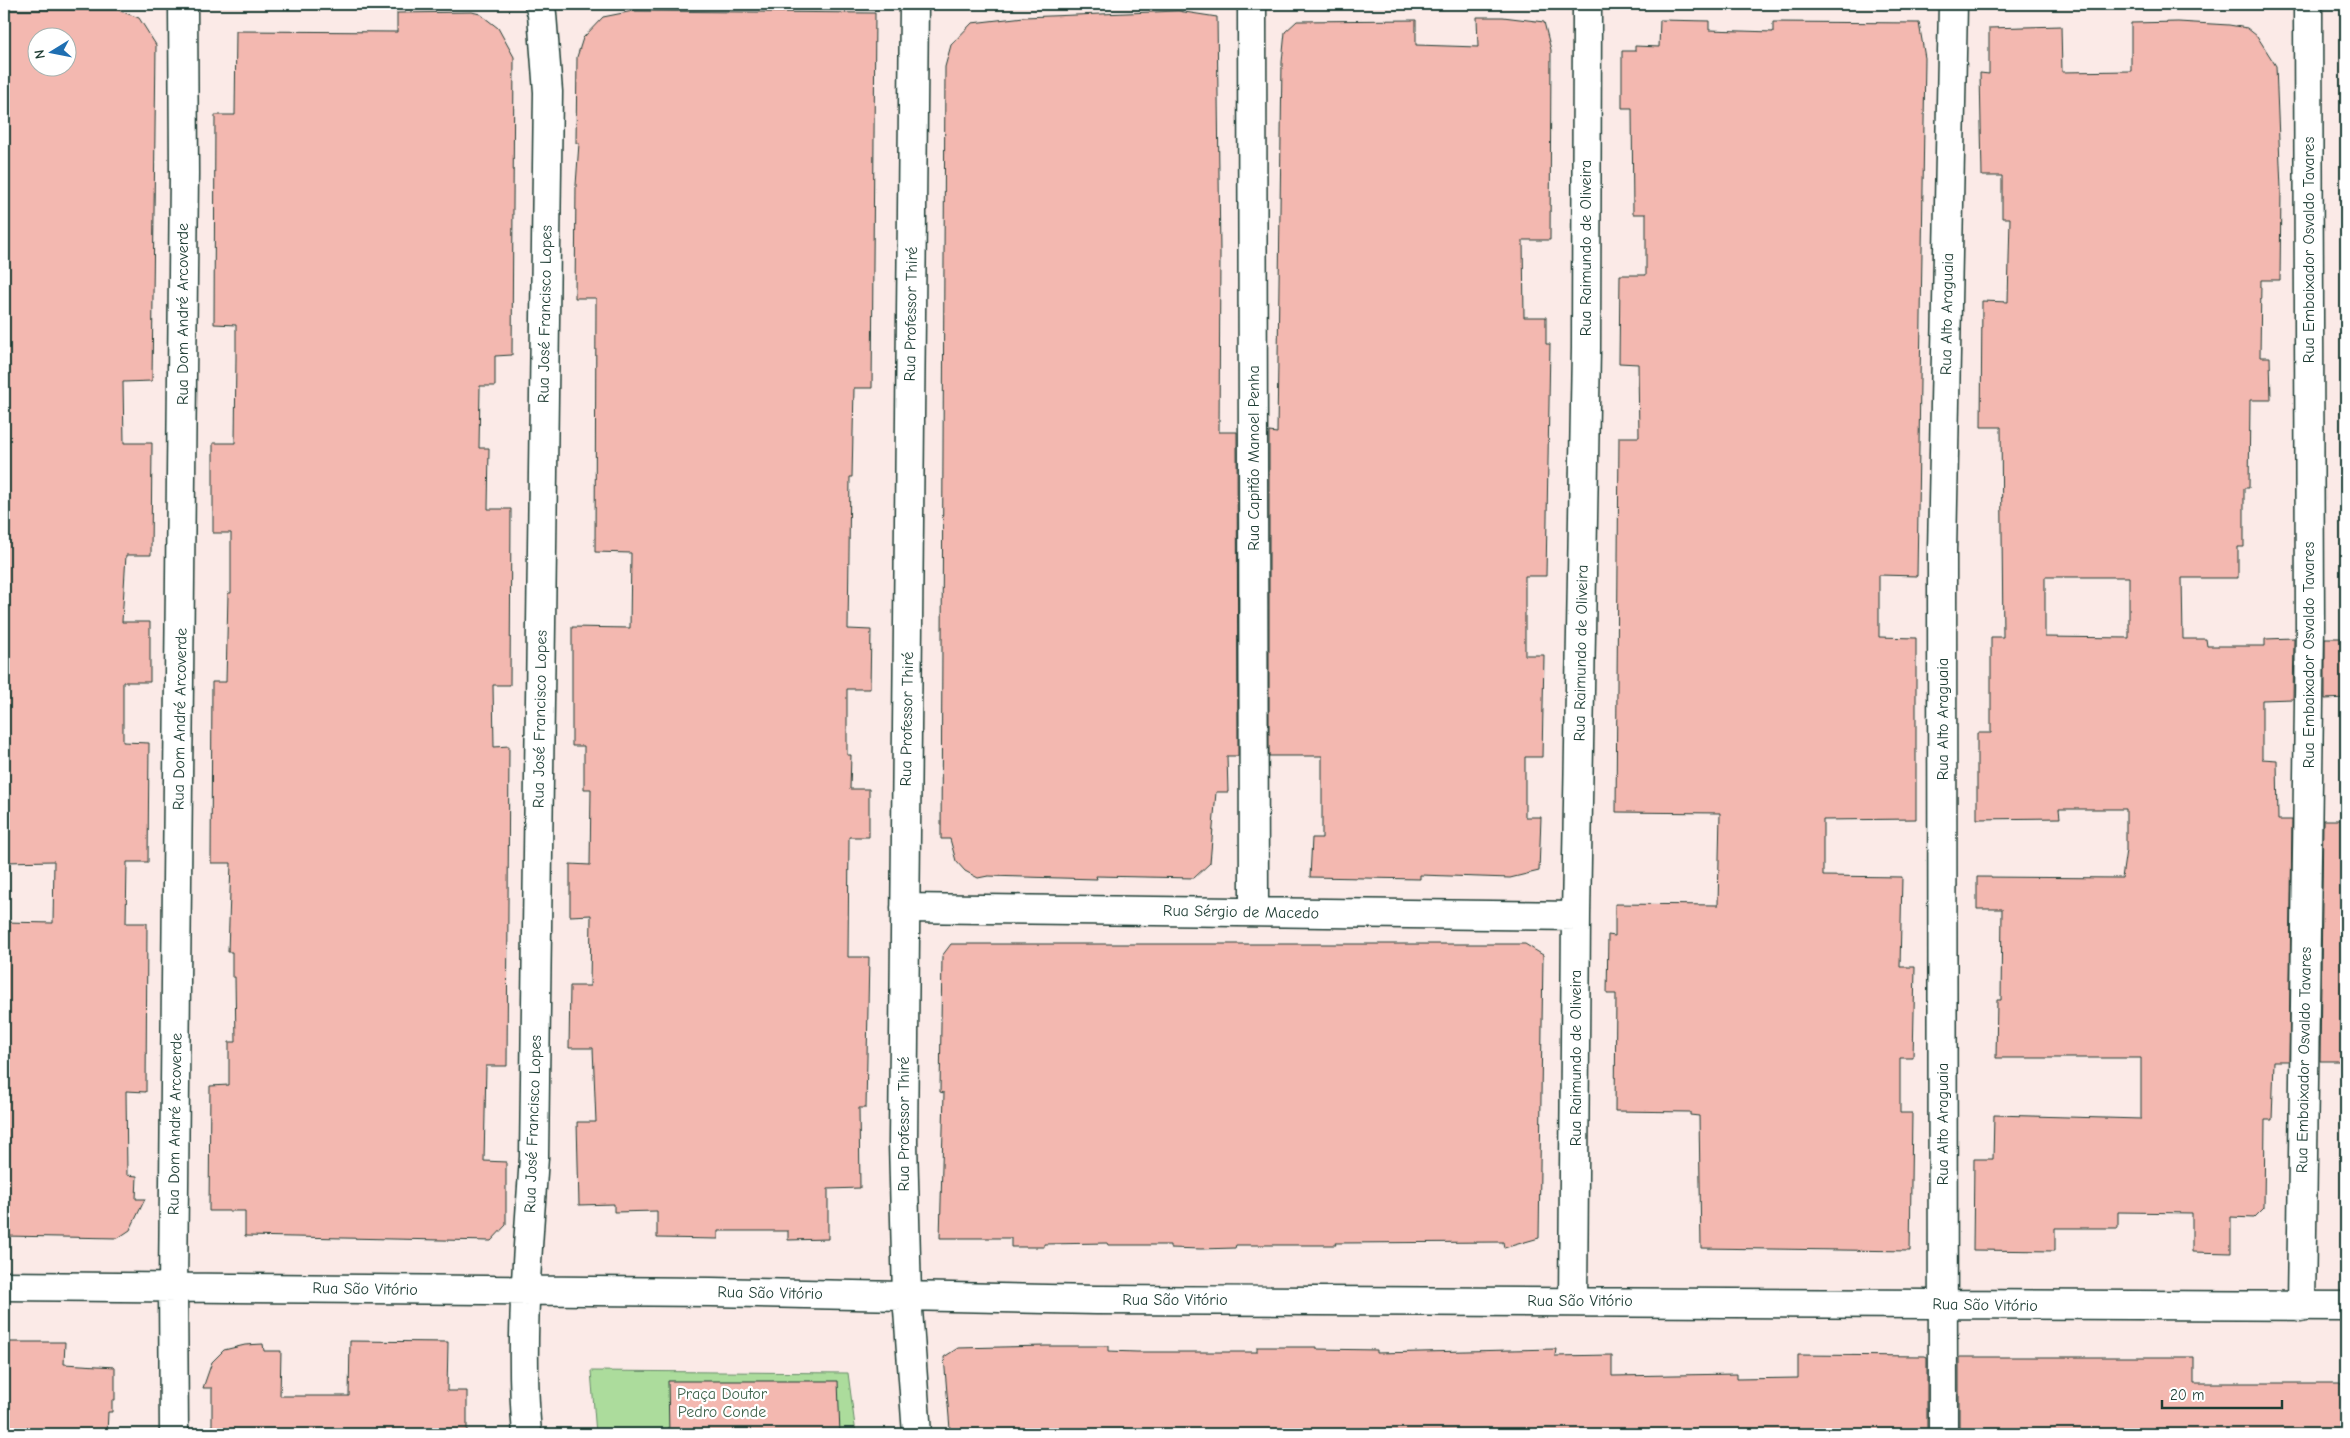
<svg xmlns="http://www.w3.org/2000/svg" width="2350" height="1438" font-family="'Comic Neue',sans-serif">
	<rect width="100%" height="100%" fill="#fbeae7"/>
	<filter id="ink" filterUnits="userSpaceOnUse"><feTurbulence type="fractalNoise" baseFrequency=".02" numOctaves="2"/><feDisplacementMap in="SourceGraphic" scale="10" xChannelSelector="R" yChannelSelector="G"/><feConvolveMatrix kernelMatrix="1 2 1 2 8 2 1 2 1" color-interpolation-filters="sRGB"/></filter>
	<g filter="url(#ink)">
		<path fill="#acdc9c" stroke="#668c68" d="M591,1371L848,1373L856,1434H596Z"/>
		<path fill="#f3b8b0" stroke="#1f3d34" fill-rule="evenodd" d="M4,10H118L139,18L156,45L152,381L123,382L124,443H152L151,555H126L122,622H150V682H123V742L149,743L148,862H127L126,923H147L146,1092L126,1091L127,1175L137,1176L136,1199H145L130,1230L118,1238L4,1236V922L53,923L54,861L4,862ZM38,38H68V68H38Z
			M633,11L875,13L872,388H854L852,477H850L848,629L871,630L870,689H847V755H851L850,789H869V837H849L848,957H869L866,1108H859L860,1188L828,1189V1239L788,1240V1231H718V1239L657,1238V1211L614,1212V1204L579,1205L577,1122H596L593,1048H569L570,986H590L591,915L570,916V864L590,865L591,789H584V746H572V627L630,628L631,553L595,552L596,298H575L576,185L579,143H576L577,57L583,38L603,17Z
			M1178,11L1217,17L1220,253L1219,432H1237L1238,756H1227L1228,792H1216L1210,863L1194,878L1096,876L1097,879L988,876L978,878L965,871L956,861L950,839H941L945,67L951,45L972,23L1024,17Z
			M472,12L480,14L498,28L514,57L512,355L495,356V386H480L479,448H489L488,509H511L510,685H493L494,747L509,746L507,1066H486L484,1161L506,1162V1225L491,1241L245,1236V1211H209L210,1086L229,1085V1042H236L235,977H232V952H228L231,863H211L212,682H226L228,593H231V533H213V443H235L236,357V325L214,324L215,115H235L236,31L397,32V13Z
			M1477,17H1503L1544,22L1551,50L1550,240H1523L1524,317H1546V344H1550L1546,576H1525V655H1544L1542,757H1525V817H1541L1539,871L1510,878L1420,875V879L1310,877L1312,838H1322V756H1269V432L1277,433L1282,62L1285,32L1297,21L1416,20V45L1478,47Z
			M1660,20L1709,21V30L1773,32V22L1919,23L1925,58L1917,576L1879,575V637L1916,638V819L1823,820V876L1902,877L1900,967H1915L1913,1058H1900V1113H1912L1910,1251L1701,1248L1699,1116L1690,1115V1112L1615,1111L1616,994H1607L1608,935L1615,936V904L1718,905L1720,813L1616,812L1619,437H1639L1638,364L1619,363L1620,275H1646V214H1633L1632,108H1622V51H1635V46L1659,47Z
			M2178,22L2229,25L2247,28L2257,36L2276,66L2281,189L2280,280H2261L2260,357H2270L2271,400H2250L2249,488H2244V547H2238V578H2182L2183,639H2206L2207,646H2265V639L2294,638L2293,699L2262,700V759L2277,760L2278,820H2292L2289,1061H2274L2272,1120H2265L2264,1208L2254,1218L2231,1217V1253L2192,1252V1213L2118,1212V1228H2055V1251L1973,1250L1974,1159H1993L1994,1115L2141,1119V1058H1996L1997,1000H2001L2002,909H1977V877L2122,878L2126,850V809H2059L2060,818L1977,819V733H1991V637H2003L2001,427H1981L1982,301L2008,302L2010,218H2002V176H1982L1980,73L1989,74V28L2061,26L2062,72L2131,71V23ZM2045,577H2129V638L2045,637Z
			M2325,638H2346V698L2325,699Z
			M2323,820H2346V1061H2320Z
			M951,944H1525L1543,955L1539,1238L1504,1248L1503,1242L1335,1243L1336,1245H1236L1235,1248L1201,1249L1170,1248V1245H1108L1107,1243L1044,1244V1247H1011V1238H940L944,1093L940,1092L942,956Z
			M350,1341L448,1342L447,1391H467V1434H212V1388H203L212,1362L224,1350L245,1345L263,1344L264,1351H281L280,1396H349Z
			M4,1342H65L64,1364L115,1367V1400H112V1412H108L107,1434H36V1429L4,1428Z
			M1045,1346H1108V1351L1137,1352H1257V1347H1317V1349L1377,1350V1353L1556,1349L1555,1356L1612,1355V1376L1737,1374V1379L1798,1378V1355L1925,1356L1927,1357V1434H990V1430L950,1429L944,1357L958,1348Z
			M1959,1357H2194V1383H2346V1434H1959Z
			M668,1381H838L840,1434H669Z"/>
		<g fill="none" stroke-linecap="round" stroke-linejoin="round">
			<g stroke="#1f3d34" stroke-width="31">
				<path id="street" d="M914,4L903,1142L907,1296L917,1434
					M1252,4L1254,912
					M905,908L1576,916
					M4,1286L711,1292L1096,1300L2346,1306
					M1573,1302L1576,916L1586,348L1587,4
					M2301,1307L2310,627L2308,4
					M174,1434L173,1287L184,173L183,4
					M527,1434C519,1342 528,1250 534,1157L548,92L542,14L539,4
					M1943,1434L1942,552L1953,4"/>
			</g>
			<use href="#street" stroke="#fff" stroke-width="28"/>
		</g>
	</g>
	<g text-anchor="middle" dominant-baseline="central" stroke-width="4.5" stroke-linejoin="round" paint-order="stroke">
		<g font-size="16" fill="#1f3d34" stroke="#fff">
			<text transform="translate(1586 248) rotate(-90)">Rua Raimundo de Oliveira</text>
			<text transform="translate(2309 250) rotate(-90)">Rua Embaixador Osvaldo Tavares</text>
			<text transform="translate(183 314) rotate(-90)">Rua Dom André Arcoverde</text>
			<text transform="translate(545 314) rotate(-89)">Rua José Francisco Lopes</text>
			<text transform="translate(911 314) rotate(-89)">Rua Professor Thiré</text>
			<text transform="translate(1947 314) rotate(-89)">Rua Alto Araguaia</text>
			<text transform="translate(1254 458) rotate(-90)">Rua Capitão Manoel Penha</text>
			<text transform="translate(1581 653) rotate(-89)">Rua Raimundo de Oliveira</text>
			<text transform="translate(2309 655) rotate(-90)">Rua Embaixador Osvaldo Tavares</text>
			<text transform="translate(180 719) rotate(-89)">Rua Dom André Arcoverde</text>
			<text transform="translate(540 719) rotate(-89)">Rua José Francisco Lopes</text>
			<text transform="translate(907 719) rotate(-89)">Rua Professor Thiré</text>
			<text transform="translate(1943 719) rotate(-90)">Rua Alto Araguaia</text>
			<text transform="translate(1241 912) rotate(1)">Rua Sérgio de Macedo</text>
			<text transform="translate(1576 1058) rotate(-90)">Rua Raimundo de Oliveira</text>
			<text transform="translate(2304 1060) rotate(-89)">Rua Embaixador Osvaldo Tavares</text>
			<text transform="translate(175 1124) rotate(-89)">Rua Dom André Arcoverde</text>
			<text transform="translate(533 1124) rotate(-88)">Rua José Francisco Lopes</text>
			<text transform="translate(904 1124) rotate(-90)">Rua Professor Thiré</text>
			<text transform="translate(1943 1124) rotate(-90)">Rua Alto Araguaia</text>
			<text transform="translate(365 1289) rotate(1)">Rua São Vitório</text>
			<text transform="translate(770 1293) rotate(1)">Rua São Vitório</text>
			<text x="1175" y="1300">Rua São Vitório</text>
			<text x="1580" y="1301">Rua São Vitório</text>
			<text transform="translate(1985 1305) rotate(1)">Rua São Vitório</text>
		</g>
		<g font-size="16" fill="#42654e" stroke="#fff">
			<text x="722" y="1394">Praça Doutor<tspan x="722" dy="18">Pedro Conde</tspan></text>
		</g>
	</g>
	<rect width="2350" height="1438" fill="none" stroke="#fff" stroke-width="20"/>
	<rect x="10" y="10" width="2330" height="1418" fill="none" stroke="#1f3d34" stroke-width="2" filter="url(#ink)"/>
	<g transform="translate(52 52) rotate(260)"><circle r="24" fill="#ffffff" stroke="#a5b1ae"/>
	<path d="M0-4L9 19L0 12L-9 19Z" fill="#1f6fb2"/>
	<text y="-8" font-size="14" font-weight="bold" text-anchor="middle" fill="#1f3d34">N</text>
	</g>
	<path d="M2162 1400v8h120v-8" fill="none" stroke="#1f3d34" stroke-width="2.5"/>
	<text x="2170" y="1400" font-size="15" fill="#1f3d34" stroke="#ffffff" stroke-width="4" paint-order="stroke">20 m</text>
</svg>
